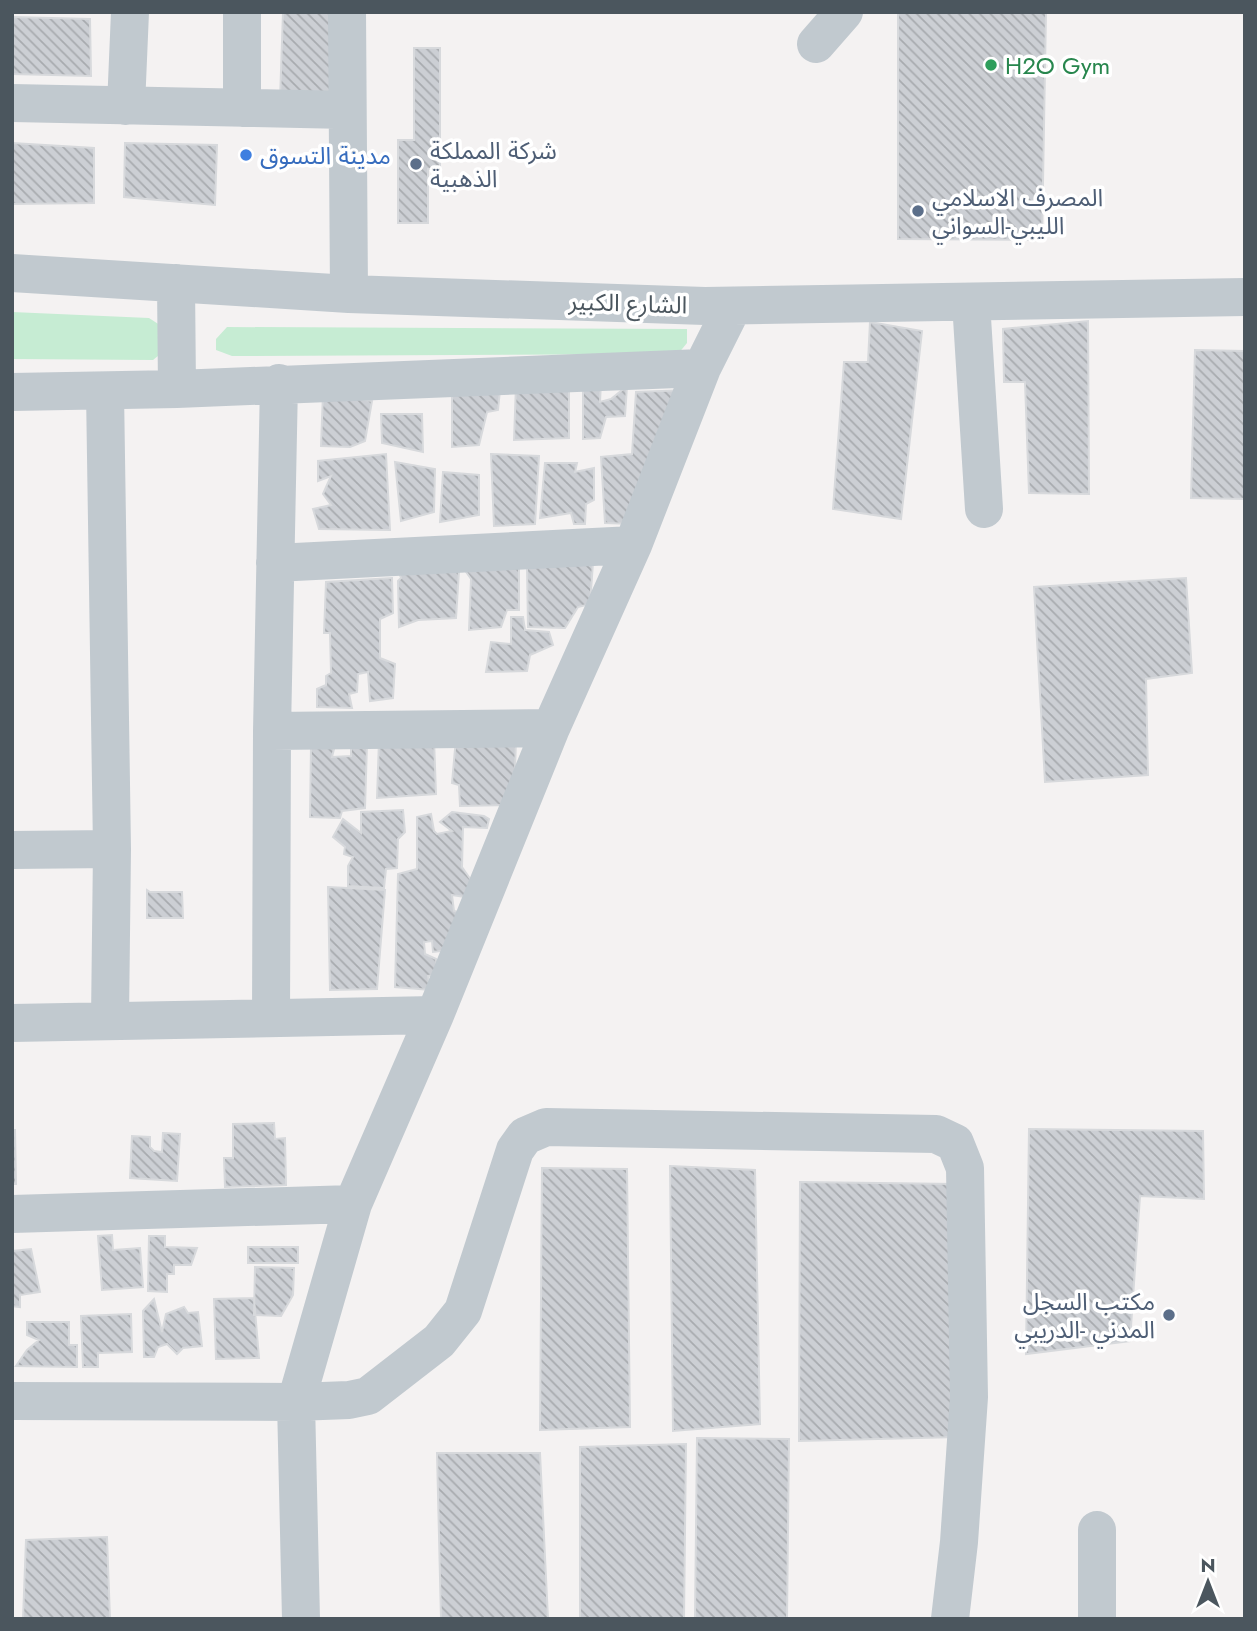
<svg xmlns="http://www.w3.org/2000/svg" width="1257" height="1631" font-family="Jost,'Noto Sans Arabic',sans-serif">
	<defs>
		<pattern id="building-back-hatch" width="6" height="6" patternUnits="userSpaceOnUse" patternTransform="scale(1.75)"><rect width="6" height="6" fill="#cccfd4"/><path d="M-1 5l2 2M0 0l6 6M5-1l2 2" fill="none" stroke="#a8abaf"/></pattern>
	</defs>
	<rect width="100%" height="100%" fill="#f4f2f2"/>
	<path fill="#c6ecd3" d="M12,312L149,318L166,329L169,347L153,360L12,359Z
		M227,327L687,329V343L678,354L232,356L216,350V339Z"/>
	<path fill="url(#building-back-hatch)" stroke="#d7d9dc" stroke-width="2" d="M283,12H335L336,99L280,100Z
		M898,12H1046L1042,240L898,239Z
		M12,17L90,19L91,76L12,74Z
		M414,48H440V169H428V223H398V140H414Z
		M12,143L94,148V203L12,204Z
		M125,143L217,145L215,205L124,197Z
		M1088,321L1089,494L1029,493L1025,382H1004L1003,329Z
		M870,322L922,331L901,519L833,509L844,362H868Z
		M1195,350L1245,351V499L1191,498Z
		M601,382L600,402L611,399L627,386L625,416L606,417L600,438L583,439V384Z
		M516,385H569V438L514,440Z
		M500,390L498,410L487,412L479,445L452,447V393Z
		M687,390L634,524L605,523L601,457L632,454L636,392Z
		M323,393L372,401L365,441L350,447L321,446Z
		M381,414H422L423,452L382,443Z
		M386,454L390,530L319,529L313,509L331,505L323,494L331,476L318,481V461Z
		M491,454L539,456L535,524L494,526Z
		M395,462L435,469L434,512L401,521Z
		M545,463H577L575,472L594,468V500L586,504L585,524H574L571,513L540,518Z
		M443,472L479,475V515L440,522Z
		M593,563L590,604L578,607L565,628L528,627L527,566Z
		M396,565L459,571L456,618L418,620L399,627L398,581L401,578Z
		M519,566V610H507L501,627L469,630L471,579L464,569Z
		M392,578L393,613L380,619V658L395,664L393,698L370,701L368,672L358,674L357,692L349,694L352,708L317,707V689L326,685V676L331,673L330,633H324L326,582Z
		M1186,578L1192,673L1146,679L1148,775L1045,782L1034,587Z
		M511,617H523L525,630L549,632L553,645L530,655L527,671L486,672L491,642L511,644Z
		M456,738H516L514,805L460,806L459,785L452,783Z
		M434,739L436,794L377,798L379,740Z
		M351,742L367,744L365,808L342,811L340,818L310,817L311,746L335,745L332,757L351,756Z
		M403,810L405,832L398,839L397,868L386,869L384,888L348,886V866L353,857L344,854L345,847L333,837L343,819L361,833V812Z
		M452,812L484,816L489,819L487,828L463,827L462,867L471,880L464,897L452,895L454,911L464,913L449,950L433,952L432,941L424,942L425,954L436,959L437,975L428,976L430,990L395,987L398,874L417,869V817L431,814L434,831L437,834L452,831L440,822Z
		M328,887L385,890L377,989L330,990Z
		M147,890L150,892H182L183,918H147Z
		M274,1123L275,1139L285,1138L286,1185L225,1187L224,1158H233V1124Z
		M1029,1129L1203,1131L1204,1199L1140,1196L1130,1341L1026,1354Z
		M12,1130H15L16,1184H12Z
		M163,1133L180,1134L177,1181L130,1178L132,1136L150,1137V1147L154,1151L162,1152Z
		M670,1166L755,1170L760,1424L673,1431Z
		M542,1168L627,1169L630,1427L540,1430Z
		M800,1182L956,1184L957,1437L799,1441Z
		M112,1235L113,1250L140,1248L143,1287L102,1290L98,1236Z
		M149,1236H165V1247L197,1248L191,1265H174V1274H167V1292L148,1291Z
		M248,1247H298V1263H248Z
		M31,1249L40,1292L20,1295V1307L12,1306V1251Z
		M255,1267L294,1268L293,1295L281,1316L254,1315Z
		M254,1298L259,1358L216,1359L214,1299Z
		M154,1299L162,1332L166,1314L184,1307L188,1313L198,1312L202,1346L183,1348L177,1354L167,1344L158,1347L154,1357H144L143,1311Z
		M131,1314L132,1352L98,1353V1367H83L81,1316Z
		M27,1322H69V1345H77V1367L16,1366L27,1350L39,1340L27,1335Z
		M697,1438L789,1439L787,1619H695Z
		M686,1444L684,1619H580V1447Z
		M437,1453H540L548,1619H441Z
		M107,1537L110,1619H23L26,1540Z"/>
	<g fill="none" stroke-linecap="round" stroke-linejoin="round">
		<path stroke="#c1c9cf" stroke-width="38" d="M347,12L349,294
			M816,44L844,12
			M12,103L347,110
			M126,106L130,12
			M242,108V12
			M12,273L349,294L705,306L1245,297
			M176,283L177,389
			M971,302L984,509
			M105,391L112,849L110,1020
			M12,392L177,389L702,368
			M275,563L633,545
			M272,731L551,728
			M12,850L112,849
			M271,1018L272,731L279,383
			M12,1023L435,1015
			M12,1214L353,1204
			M12,1401L296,1402L353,1204L435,1015L551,728L633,545L702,368L733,306
			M301,1619L296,1402L349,1400L368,1396L439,1341L463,1311L515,1150L525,1136L546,1127L936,1134L955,1143L965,1168L969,1397L959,1542L950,1619
			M1097,1619V1530"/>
	</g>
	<circle fill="#2e9e5b" stroke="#fff" stroke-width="2.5" cx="991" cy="65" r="7"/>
	<circle fill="#3f7fe0" stroke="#fff" stroke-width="2.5" cx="246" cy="155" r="7"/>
	<g fill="#5c6f8a" stroke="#fff" stroke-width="2.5">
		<circle cx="416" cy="164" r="7"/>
		<circle cx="918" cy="211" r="7"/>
		<circle cx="1169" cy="1315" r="7"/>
	</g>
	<g text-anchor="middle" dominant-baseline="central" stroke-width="7" stroke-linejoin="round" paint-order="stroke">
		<g font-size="24" fill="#27864d" stroke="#fff" text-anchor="start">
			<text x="1005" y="65">H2O Gym</text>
		</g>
		<g font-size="24" fill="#4e5e75" stroke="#fff" text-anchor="start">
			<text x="430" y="150">شركة المملكة<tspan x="430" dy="28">الذهبية</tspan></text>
			<text x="932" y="197">المصرف الاسلامي<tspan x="932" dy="28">الليبي-السواني</tspan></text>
			<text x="1155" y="1301" text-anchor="end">مكتب السجل<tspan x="1155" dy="28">المدني -الدريبي</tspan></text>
		</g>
		<g font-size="24" fill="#366cbe" stroke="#fff" text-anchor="start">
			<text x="260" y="155">مدينة التسوق</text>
		</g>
		<g font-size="24" fill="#4b565e" stroke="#fff">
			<text transform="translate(628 303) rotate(2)">الشارع الكبير</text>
		</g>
	</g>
	<rect width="1257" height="1631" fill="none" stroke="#4b565e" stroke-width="28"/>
	<g transform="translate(1208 1582)" stroke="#ffffff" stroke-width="5" paint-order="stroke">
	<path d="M0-5L12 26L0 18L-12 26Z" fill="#4b565e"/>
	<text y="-10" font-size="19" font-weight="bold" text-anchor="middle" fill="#4b565e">N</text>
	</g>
</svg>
